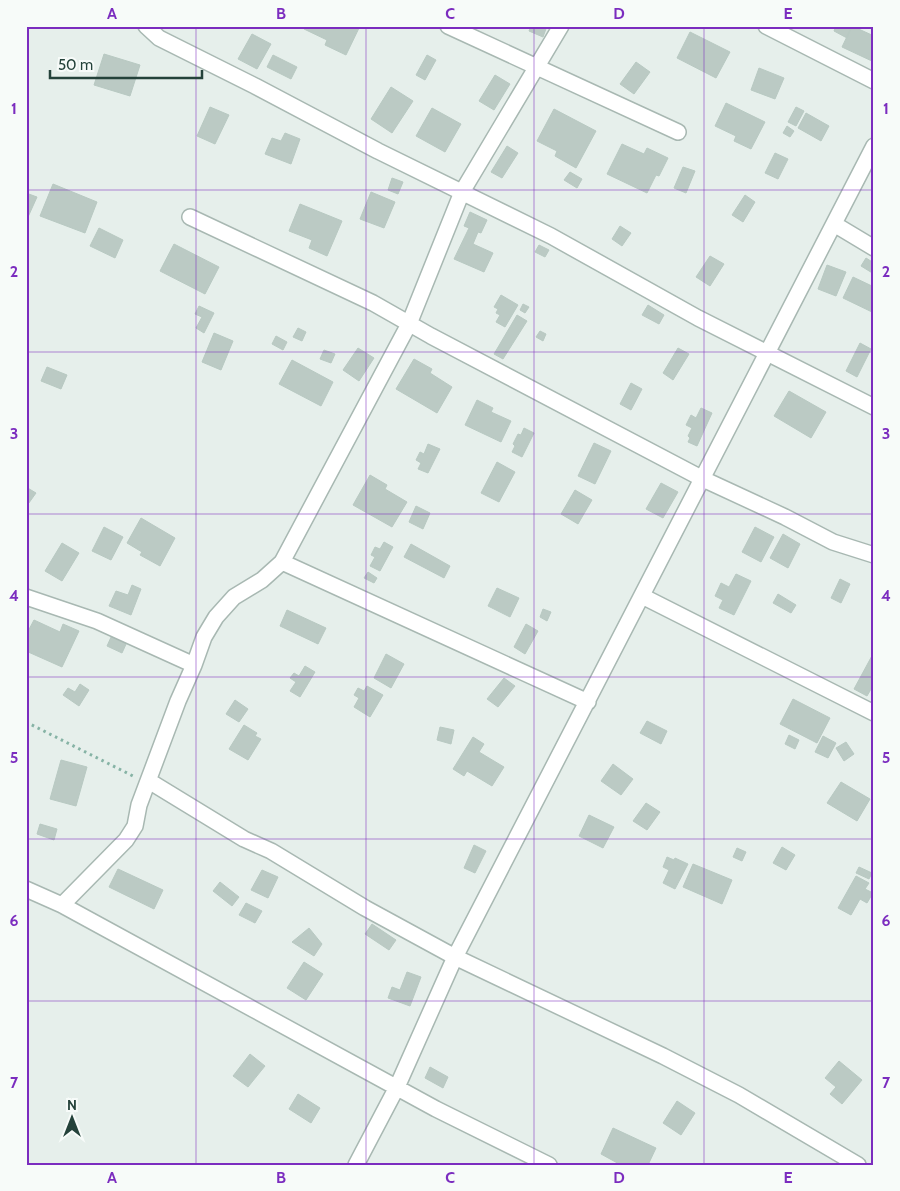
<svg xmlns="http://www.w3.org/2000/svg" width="900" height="1191" font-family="Cabin,sans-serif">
	<rect width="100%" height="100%" fill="#e6efeb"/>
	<path fill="#bbcac4" stroke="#b8c9c2" d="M305,26H360L346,55L325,45L327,40L304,29Z
		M531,26H547L543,37L529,31Z
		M836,26H852L847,38L834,31Z
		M852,26L874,36V62L842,47Z
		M690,32L730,52L716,78L677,58Z
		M252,34L271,44L257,69L238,59Z
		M104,54L140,65L130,96L94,85Z
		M273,55L297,67L291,79L267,67Z
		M427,55L436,60L425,80L416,75Z
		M636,62L650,72L634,94L620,84Z
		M759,68L784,78L775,99L751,90Z
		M495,75L510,84L494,110L479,101Z
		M391,87L413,101L392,133L371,119Z
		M726,103L765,122L751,149L734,141L736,136L715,126Z
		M210,107L229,115L215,144L197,136Z
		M796,107L804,111L796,126L788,122Z
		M432,108L461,124L445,152L416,136Z
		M554,109L596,131L576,168L555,156L557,151L537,141Z
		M806,113L829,126L821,141L798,128Z
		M787,126L794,131L790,137L783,133Z
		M285,133L300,139L291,164L265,154L272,138L281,141Z
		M622,144L644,154L647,148L668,158L659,176L656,175L647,193L607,174Z
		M507,146L518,153L502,178L491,172Z
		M775,153L788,159L778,179L765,173Z
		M683,167L695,171L686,193L674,188Z
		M570,172L582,179L577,188L564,180Z
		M392,178L403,182L398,194L388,190Z
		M53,184L97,202L85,233L40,216Z
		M371,192L395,202L384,228L360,219Z
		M26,193L37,197L28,217L26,216Z
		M745,195L755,202L743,222L732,215Z
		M300,204L342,221L327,256L309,248L312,240L289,231Z
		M470,212L487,220L481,233L478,232L473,244L493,253L484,272L454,259L469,228L464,226Z
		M620,226L631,233L622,246L612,239Z
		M99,228L123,240L115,258L90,246Z
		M174,244L219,267L205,294L160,271Z
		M539,245L549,250L545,257L535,252Z
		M710,256L724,264L710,286L696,277Z
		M866,258L874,263V274L861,266Z
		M827,265L846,272L836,296L818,289Z
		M853,277L874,287V308L872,312L843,298Z
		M501,295L518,305L505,327L496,322L500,315L496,313L498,309L494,307Z
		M523,304L529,307L525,313L520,310Z
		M648,305L664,315L659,324L642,315Z
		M199,306L214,313L204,333L196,328L202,317L195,314Z
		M517,315L527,321L503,359L494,354Z
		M298,328L306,332L302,341L293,337Z
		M540,331L546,334L543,341L536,337Z
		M214,333L233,341L221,370L202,362Z
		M276,336L287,342L283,350L272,344Z
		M860,343L871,349L857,377L846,371Z
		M358,348L374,358L359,381L343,370Z
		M678,348L689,354L673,380L663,373Z
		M324,350L335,354L331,363L320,359Z
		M414,359L432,369L430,373L452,387L437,413L396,389Z
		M292,360L333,382L321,406L279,384Z
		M47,367L67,375L61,389L41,381Z
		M631,383L642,389L631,410L620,404Z
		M789,391L826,412L811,438L774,416Z
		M477,400L493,408L491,412L511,421L501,442L465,425Z
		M701,408L712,413L697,446L688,442L690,438L688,436L692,428L686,425L691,415L696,418Z
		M524,428L534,433L522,457L512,452L515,446L513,444L518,434L521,435Z
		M594,443L611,451L595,484L578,476Z
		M428,444L440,449L428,473L418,469L421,463L416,460L420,452L424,454Z
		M497,462L515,472L499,502L481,493Z
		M370,475L387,485L385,489L407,502L392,527L353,505Z
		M661,483L678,492L663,518L646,509Z
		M26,487L36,493L26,507Z
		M575,490L592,500L578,524L561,514Z
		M416,506L430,513L423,529L409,522Z
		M141,518L175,538L160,566L140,555L142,552L127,543Z
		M104,527L123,537L111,560L92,551Z
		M755,527L774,537L761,562L742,552Z
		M783,534L800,544L788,568L770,558Z
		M384,542L393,547L380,571L370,566L375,557L371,555L375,547L380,549Z
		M62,543L79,553L62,581L45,571Z
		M411,544L450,566L444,578L404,557Z
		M368,572L377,578L374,583L364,578Z
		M736,574L751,581L734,615L719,608L723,600L715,596L721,583L729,587Z
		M840,579L850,584L841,603L831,598Z
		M132,585L141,589L131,615L109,606L116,591L128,595Z
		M497,588L519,598L510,617L488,606Z
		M778,594L796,605L791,613L773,603Z
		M543,609L551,612L547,621L540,617Z
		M287,610L326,628L318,644L280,626Z
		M34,620L60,632L63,624L79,631L62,667L26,651V635Z
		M526,624L538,631L525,654L514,647Z
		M112,635L127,642L122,653L107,646Z
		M874,652V684L867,696L854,689Z
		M386,654L404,664L391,688L374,678Z
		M305,666L315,672L300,697L290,691L296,682L290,678L294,673L299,676Z
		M504,678L515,686L498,707L487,699Z
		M80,684L89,690L79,706L63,695L68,688L75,692Z
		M367,686L383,695L370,717L354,707L359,698L354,695L358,688L364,691Z
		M793,699L830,718L817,743L780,724Z
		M235,700L248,709L239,722L226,714Z
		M647,721L667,731L661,744L640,733Z
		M244,725L257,733L255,736L261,739L248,760L229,749Z
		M440,727L454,730L451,744L437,740Z
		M789,735L799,740L795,749L785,744Z
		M823,736L836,743L828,758L815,752Z
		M473,737L484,744L479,752L504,767L492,786L467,771L464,776L453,769Z
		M846,742L854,754L844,761L836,748Z
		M61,760L87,767L76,806L50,799Z
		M613,764L633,779L621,795L601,781Z
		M841,782L870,799L857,821L827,803Z
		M646,803L660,812L647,830L633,821Z
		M589,815L614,827L603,848L579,836Z
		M40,824L57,829L54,840L37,834Z
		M474,845L486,851L475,873L464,868Z
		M782,847L795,855L786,870L773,863Z
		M737,848L746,852L742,861L733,857Z
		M667,857L674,860L675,858L688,864L675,889L663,883L669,870L663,867Z
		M693,864L732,880L722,904L683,887Z
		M859,867L872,873L869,879L856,873Z
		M118,869L163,890L154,909L109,887Z
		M262,870L278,877L268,898L251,890Z
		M856,876L869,883L865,889L873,893L867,903L860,899L851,915L838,908Z
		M220,882L239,897L232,906L213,891Z
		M246,903L262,911L255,923L239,915Z
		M372,924L396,940L389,950L365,934Z
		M309,928L322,944L314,956L292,942Z
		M304,962L323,974L306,1000L287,988Z
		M407,972L421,977L410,1006L388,998L392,987L400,990Z
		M250,1054L265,1066L248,1087L233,1076Z
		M839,1061L862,1080L842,1104L830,1094L836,1087L825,1078Z
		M430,1067L448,1077L443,1088L425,1078Z
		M298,1094L320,1108L311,1123L289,1109Z
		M677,1101L695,1113L681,1135L663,1123Z
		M613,1128L656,1148L648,1165H621L601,1154Z"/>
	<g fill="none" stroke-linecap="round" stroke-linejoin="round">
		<g stroke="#a8b8b2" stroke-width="18">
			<path id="street" d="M146,26L159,38L255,86L378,151L551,236L698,318L874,407
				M448,26L678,132
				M766,26L874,81
				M190,217L373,303L431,336L703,479L785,517L833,542L874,555
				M834,224L874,248
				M282,562L588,702
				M642,596L874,713
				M26,597L97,621L194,665
				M149,781L244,839L271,851L365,908L455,957L663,1056L739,1095L858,1165
				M26,889L62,905L436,1109L549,1165
				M62,905L126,840L135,826L139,805L178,701L194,665L204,637L216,617L234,597L262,580L282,562L409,324L462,192L561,26
				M356,1165L397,1087L455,957L874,146"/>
		</g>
		<path stroke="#86b3a5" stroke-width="3" stroke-dasharray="2.5 4" stroke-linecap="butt" d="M26,722L133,776"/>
		<use href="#street" stroke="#fff" stroke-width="15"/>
	</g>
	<path fill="none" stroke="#7b2cbf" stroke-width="1" stroke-opacity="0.55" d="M196,26V1165M366,26V1165M534,26V1165M704,26V1165M26,190H874M26,352H874M26,514H874M26,677H874M26,839H874M26,1001H874"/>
	<rect width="900" height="1191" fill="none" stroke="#f7fbf9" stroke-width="55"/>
	<g transform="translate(72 1118)" stroke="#f7fbf9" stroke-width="4" paint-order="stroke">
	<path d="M0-4L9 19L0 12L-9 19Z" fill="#24423a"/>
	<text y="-8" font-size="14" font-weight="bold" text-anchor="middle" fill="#24423a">N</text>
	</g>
	<path d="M50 70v8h152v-8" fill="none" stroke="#24423a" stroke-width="2.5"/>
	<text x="58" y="70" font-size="15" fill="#24423a" stroke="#f7fbf9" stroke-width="4" paint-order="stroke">50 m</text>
	<rect x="28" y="28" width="844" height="1136" fill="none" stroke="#7b2cbf" stroke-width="2"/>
	<g font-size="16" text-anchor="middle" font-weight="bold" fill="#7b2cbf">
		<text x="112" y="19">A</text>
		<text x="281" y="19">B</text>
		<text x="450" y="19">C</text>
		<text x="619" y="19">D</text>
		<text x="788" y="19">E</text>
		<text x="14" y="114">1</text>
		<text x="886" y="114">1</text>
		<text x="14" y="277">2</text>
		<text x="886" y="277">2</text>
		<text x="14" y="439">3</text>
		<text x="886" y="439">3</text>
		<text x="14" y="601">4</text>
		<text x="886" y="601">4</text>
		<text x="14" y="763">5</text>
		<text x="886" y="763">5</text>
		<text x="14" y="926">6</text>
		<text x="886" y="926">6</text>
		<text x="14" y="1088">7</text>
		<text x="886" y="1088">7</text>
		<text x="112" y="1183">A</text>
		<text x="281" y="1183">B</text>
		<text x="450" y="1183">C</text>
		<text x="619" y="1183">D</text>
		<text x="788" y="1183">E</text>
	</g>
</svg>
